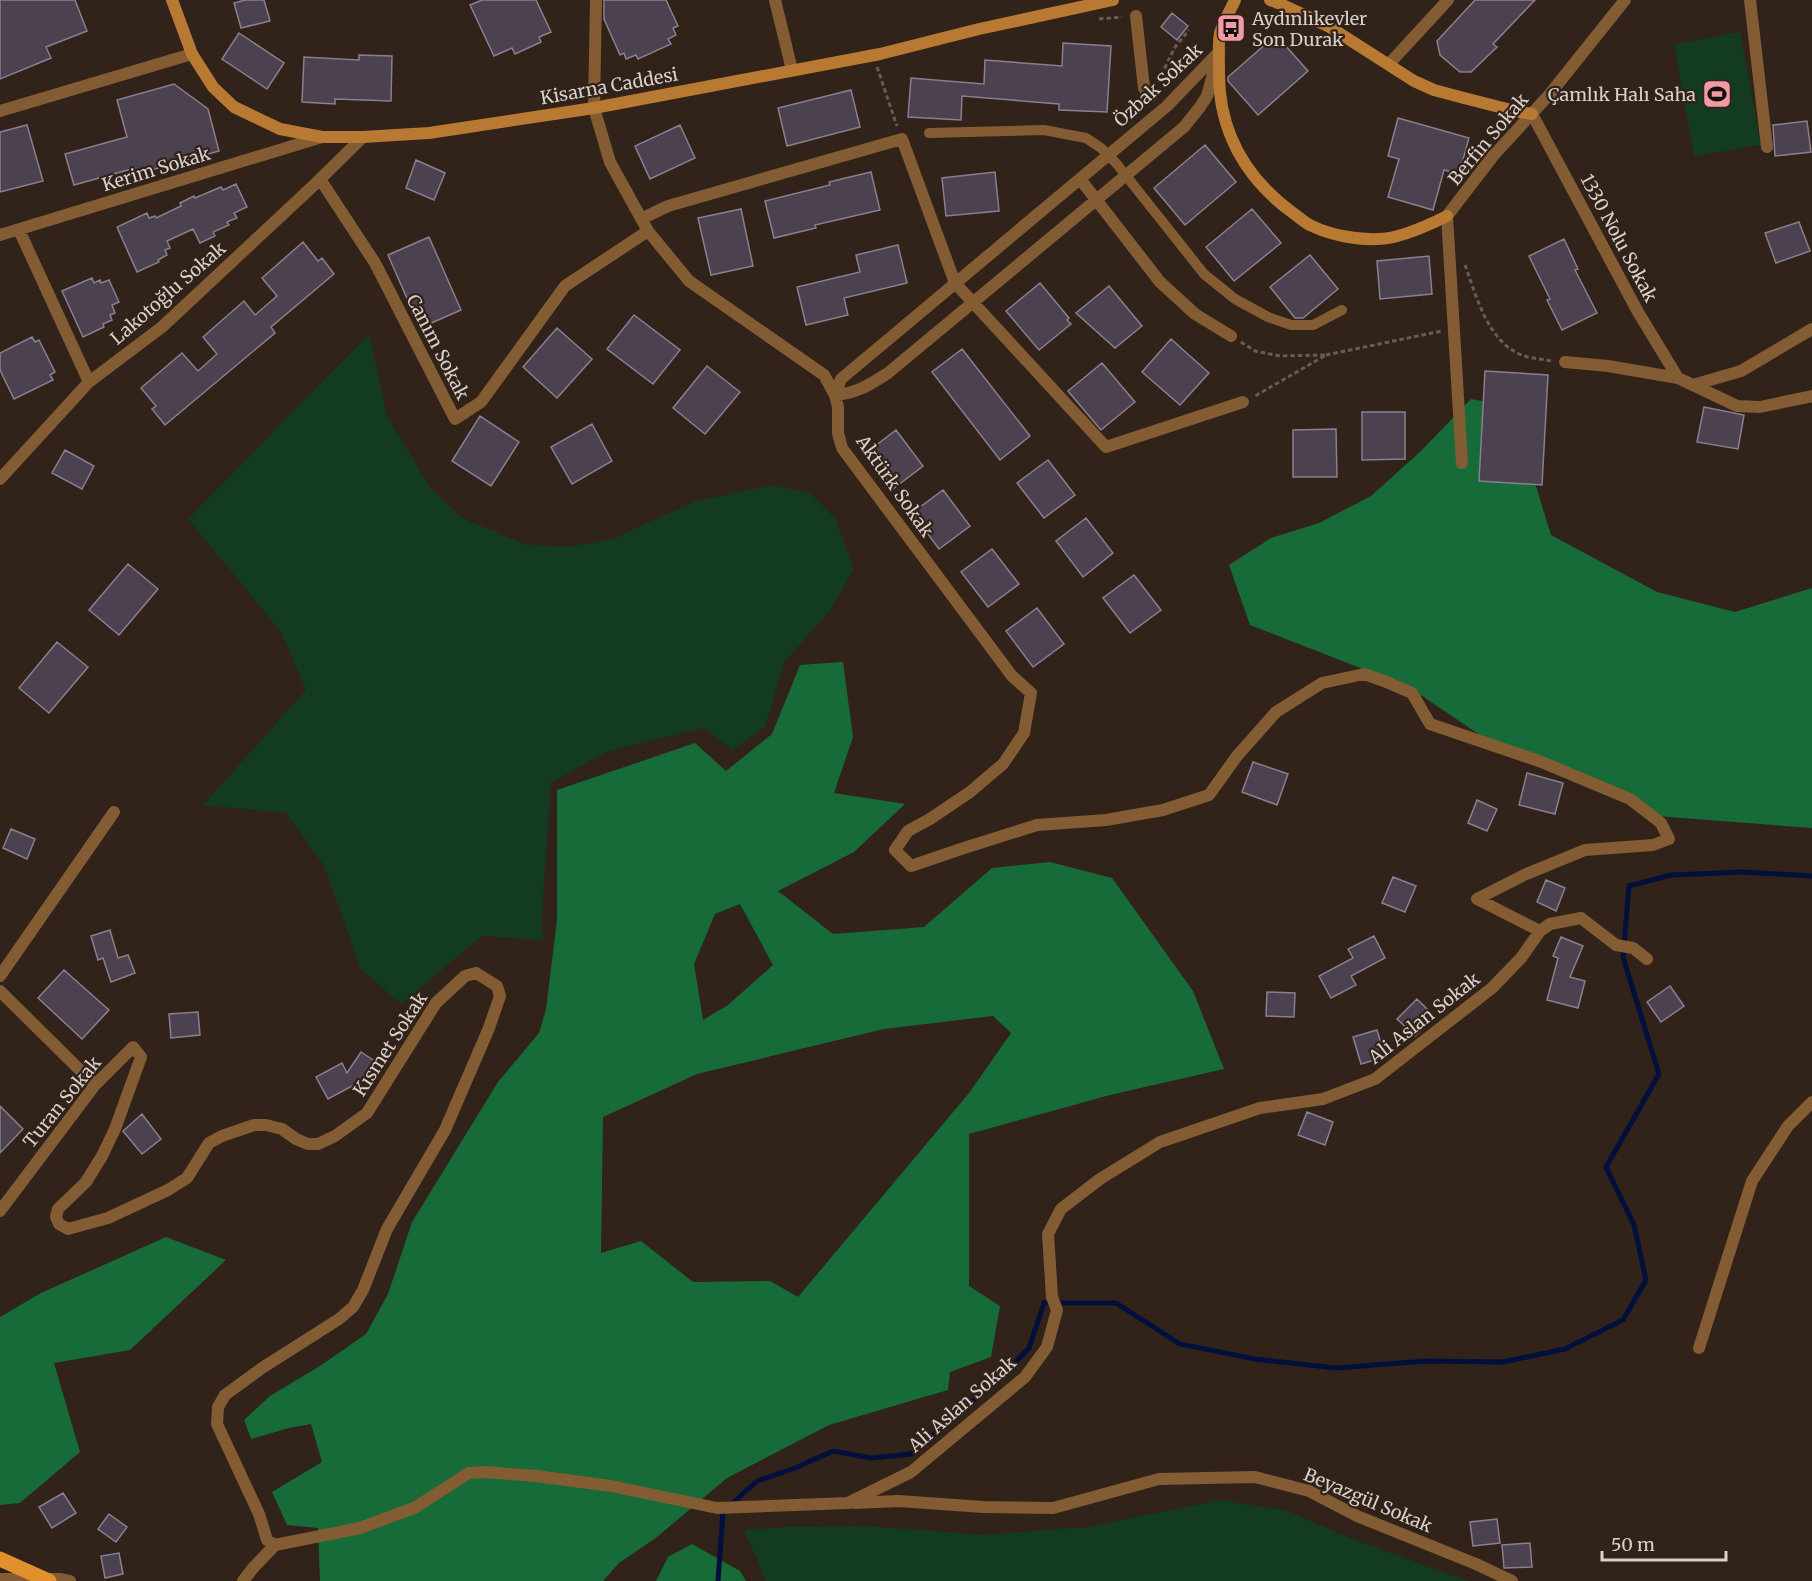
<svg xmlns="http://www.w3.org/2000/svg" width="1812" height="1581" font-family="Merriweather,serif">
	<rect width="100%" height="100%" fill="#31221a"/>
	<path fill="#133b21" d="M1740,32L1761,145L1694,156L1674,44Z
		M369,334L387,416L430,487L462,518L527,545L569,547L612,539L696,501L772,485L810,493L835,518L854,569L829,612L785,661L765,727L732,750L704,728L608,751L551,783L542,912L543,940L482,936L401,1004L361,969L324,866L286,813L203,805L306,690L281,632L188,519Z
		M1220,1500L1288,1511L1352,1539L1468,1581H766L744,1530L785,1527L867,1526L984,1535L1086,1527Z"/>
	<path fill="#176b39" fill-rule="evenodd" d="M1471,399L1519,408L1525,451L1551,535L1657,592L1735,612L1812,588V828L1656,816L1499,748L1409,687L1250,625L1229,565L1271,538L1319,523L1371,496L1421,451Z
		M843,662L853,737L834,793L905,804L854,852L778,891L833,934L924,927L992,868L1050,862L1112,878L1193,991L1224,1069L1110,1095L969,1134V1286L1000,1306L991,1357L950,1372L948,1390L829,1425L727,1478L657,1537L619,1563L603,1581H320L318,1528L287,1525L272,1492L322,1462L311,1424L289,1428L251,1439L244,1420L270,1396L320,1366L366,1334L388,1294L412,1222L498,1082L539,1033L546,1009L557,920V790L695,743L726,771L772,734L800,665ZM740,904L773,965L728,1005L703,1020L694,964L715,914ZM993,1016L1011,1033L969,1093L798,1297L770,1281L693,1282L641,1241L601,1253L603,1117L697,1074L884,1029Z
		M166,1237L226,1260L130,1350L54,1363L80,1452L20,1503L0,1505V1317L41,1293Z
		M692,1544L740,1571L746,1581H656L668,1557Z"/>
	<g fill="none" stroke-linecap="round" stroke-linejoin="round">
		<path stroke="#00103c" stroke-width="5" d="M718,1581L723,1512L757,1481L795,1468L833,1451L871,1458L911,1454L999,1379L1029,1348L1044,1303H1116L1180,1344L1255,1359L1336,1368L1425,1361L1503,1362L1565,1349L1623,1320L1646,1280L1634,1225L1606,1167L1659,1074L1623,957L1629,886L1671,875L1743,872L1812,876"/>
	</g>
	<path fill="#4b414f" stroke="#8a7f8f" stroke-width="1.5" d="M0,0H75L87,31L46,47L51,58L0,79Z
		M245,0H264L270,21L241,28L234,3Z
		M482,0H536L551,32L539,37L541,42L515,54L512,48L494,56L470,5Z
		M604,0H666L678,26L673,28L676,35L668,39L671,44L638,59L636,55L626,59L624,53L620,55L604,19Z
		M1475,0H1535L1493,44L1497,47L1471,72H1460L1440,55L1437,41Z
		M1172,13L1188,26L1177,40L1161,27Z
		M239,33L284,63L267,89L222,59Z
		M1276,35L1308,71L1258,115L1228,81V77Z
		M1063,43L1111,46L1107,112L1059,110V104L962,96L961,120L908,117L911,78L984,84L985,60L1062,66Z
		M359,55L392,56L391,101L335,99V104L302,102L304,57L359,60Z
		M174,84L208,109L219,151L137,174L135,168L74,185L65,154L127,137L117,100Z
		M851,90L860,127L787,146L778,108Z
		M1398,118L1469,138L1459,174L1444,170L1433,210L1388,197L1399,159L1388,156Z
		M1807,121L1811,152L1775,156L1773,125Z
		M27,125L43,181L0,192V132Z
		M680,125L695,158L650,179L635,146Z
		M1205,145L1236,182L1185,225L1154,188Z
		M416,160L445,173L434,200L406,188Z
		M871,172L880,210L815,225L816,228L774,238L765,201L830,185L829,182Z
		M995,172L999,211L946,216L942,178Z
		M236,184L247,207L234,213L237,218L227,222L229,225L213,232L215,236L200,243L193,229L167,241L170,248L165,250L167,255L158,260L159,262L137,272L117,227L147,213L149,218L155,216L156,218L181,206L180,203L194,196L195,198L221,187L223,190Z
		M741,209L753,266L711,275L698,218Z
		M1252,209L1281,243L1234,281L1206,247Z
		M1799,222L1810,251L1776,263L1765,233Z
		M429,237L461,310L420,328L388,255Z
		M1564,239L1578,269L1575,270L1597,313L1562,330L1547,300L1550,299L1529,256Z
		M303,242L318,261L322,258L334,274L271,327L275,333L165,425L152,409L156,406L141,388L182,353L198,371L217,354L203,337L244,301L255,315L277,296L262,278Z
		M898,245L907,283L844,298L848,315L806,325L797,287L860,272L856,255Z
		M1310,255L1338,289L1303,318H1295L1270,287Z
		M1429,256L1432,294L1380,299L1377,261Z
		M92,278L94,283L100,280L101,283L109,280L119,302L112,305L115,313L110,315L112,320L103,324L104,327L83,337L62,291Z
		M1040,283L1069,318L1067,320L1071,324L1039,350L1006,311Z
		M1109,286L1142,326L1115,348L1076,313Z
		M634,315L680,350L653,384L607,349Z
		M557,328L592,359L557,398L523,367Z
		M32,337L35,342L39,340L55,372L50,375L53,380L14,399L0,370V353Z
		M1171,339L1209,373L1180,405L1142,372Z
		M962,349L1030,436L1000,460L932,372Z
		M1102,363L1135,402L1101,430L1068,391Z
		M707,366L740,392L705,434L673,408Z
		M1485,371L1548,375L1542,485L1479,481Z
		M1704,407L1744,415L1738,449L1697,442Z
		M1362,412H1405V459L1362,460Z
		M480,416L519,442L491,486L452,461Z
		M592,424L612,461L572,484L551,447Z
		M1336,429L1337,477H1293V430Z
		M896,430L923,466L893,489L866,453Z
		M65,450L94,466L82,489L52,473Z
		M1048,460L1075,495L1044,518L1017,483Z
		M943,490L970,526L939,549L912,513Z
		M1086,518L1113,553L1083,577L1056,541Z
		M992,549L1019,584L988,607L961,572Z
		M128,564L158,589L119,635L89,610Z
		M1134,575L1161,610L1130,633L1103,598Z
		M1037,608L1064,644L1033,667L1006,631Z
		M57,642L88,667L49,713L19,688Z
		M1253,762L1288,774L1277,805L1242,792Z
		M1527,773L1563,783L1555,814L1519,805Z
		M1477,800L1497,809L1487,831L1468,823Z
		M11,829L35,839L27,859L3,848Z
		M1393,877L1416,886L1405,912L1382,903Z
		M1546,880L1565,888L1556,911L1537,902Z
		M110,930L118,958L128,955L135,973L111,982L103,958L98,960L91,936Z
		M1374,936L1385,958L1351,976L1356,985L1331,998L1319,976L1353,958L1348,949Z
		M1561,937L1583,946L1570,977L1585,981L1578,1008L1547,1000L1558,958L1553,956Z
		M64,970L109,1010L82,1039L38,998Z
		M1670,986L1684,1006L1661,1022L1647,1002Z
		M1267,992L1295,993L1294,1017L1266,1016Z
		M1417,999L1435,1017L1415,1036L1397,1019Z
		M198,1012L200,1035L171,1038L169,1014Z
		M1377,1030L1385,1057L1361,1064L1353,1037Z
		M361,1052L379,1064L369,1080L367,1078L328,1099L316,1077L342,1063L347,1073Z
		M0,1106L23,1129L0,1153Z
		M1307,1112L1333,1122L1325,1145L1298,1135Z
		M142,1114L161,1139L142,1154L123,1131Z
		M63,1493L76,1513L52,1528L39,1507Z
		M109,1514L127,1527L116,1542L98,1529Z
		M1497,1519L1500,1543L1473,1546L1470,1522Z
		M1530,1543L1532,1567L1504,1568L1502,1545Z
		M119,1553L123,1574L105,1578L101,1556Z"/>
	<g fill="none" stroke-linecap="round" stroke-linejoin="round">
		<path stroke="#695c55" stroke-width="3" stroke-dasharray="4.5 3" stroke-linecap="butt" d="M1099,19L1122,17
			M877,67L897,126
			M1158,82L1175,47L1189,30
			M1465,265C1477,298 1489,347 1528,357C1536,359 1544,359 1551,361
			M1241,342L1255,351L1280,356L1326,355L1255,396
			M1326,355L1442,331"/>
		<path stroke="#835c33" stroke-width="10" d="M929,133L1044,130L1086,138L1101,148L1116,163L1204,274L1235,299L1268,317L1291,325H1313L1342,310"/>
		<path stroke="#835c33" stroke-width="12" d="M775,0L792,70
			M1750,0L1767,147
			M1136,16L1144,88L1151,96
			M1219,52L1207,96L1200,107L1184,127L888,373C869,385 858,393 835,395L841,379L1167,106Z
			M1389,64L1448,0
			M0,111L192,54
			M1532,114L1638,312L1678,378
			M320,179L375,263L455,419L481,402L565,286L648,231
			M1080,179L1160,282L1195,314L1231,336
			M641,219L668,206L902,139L955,283L1106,447L1243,402
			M19,230L89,382
			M0,235L322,137
			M1565,362L1608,366L1678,378L1737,406L1760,407L1812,396
			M1693,385L1741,371L1812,329
			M1462,463L1447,216L1493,156L1549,95L1625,0
			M0,479L89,382L162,327L313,186L363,137
			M1540,931L1550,924L1581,918L1616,945L1633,948L1647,959
			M0,976L114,812
			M0,991L95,1085
			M0,1211L95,1085L133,1047L141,1057L115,1129L102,1156L86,1182L58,1209L56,1217L59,1224L68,1229L108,1218L168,1190L187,1178L209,1143L222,1136L254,1125H266L282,1129L296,1139L308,1144H318L335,1136L367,1113L436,1003L465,976L476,973L497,986L500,996L489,1028L445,1130L387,1229L363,1290L353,1307L339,1319L262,1368L225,1395L218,1407L217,1424L259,1514L267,1540L275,1545
			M1699,1348L1752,1181L1788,1126L1812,1102
			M854,1503L899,1501L983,1507L1053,1508L1159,1479L1255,1477L1309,1491L1357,1516L1476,1564L1512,1581
			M0,1579H61L70,1581
			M243,1581L253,1568L275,1545L360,1528L414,1508L469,1473L486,1472L536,1476L611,1486L717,1508L848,1503L911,1472L1025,1377L1047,1347L1057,1310L1052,1297L1048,1234L1061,1209L1100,1179L1160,1142L1260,1108L1323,1099L1375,1079L1492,988L1521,958L1540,931L1477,899L1524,875L1585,850L1653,845L1669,839L1661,823L1630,799L1539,761L1430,724L1412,693L1384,681L1364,674L1322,683L1276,712L1237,756L1209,795L1163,810L1106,820L1037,825L964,848L911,866L895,850L908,831L930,819L970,792L1003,764L1024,733L1031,693L1012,676L842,448L838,433V407L835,395L824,375L689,281L648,231L610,162L594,108L596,0"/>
		<path stroke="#b87a32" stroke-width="12" d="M172,0L192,54L213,87L234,107L280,129L322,137H363L429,133L594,108L880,54L979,29L1113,0
			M1235,0C1230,11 1224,21 1220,33C1218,44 1219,58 1219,70C1218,130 1245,178 1293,213C1299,217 1305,223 1312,226C1330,235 1358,240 1378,239C1398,239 1429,225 1447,216
			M1270,0L1276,2L1328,26L1414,81L1434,90L1460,97L1515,111L1532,114"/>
		<path stroke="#e1902d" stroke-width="15" d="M0,1559L49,1581"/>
	</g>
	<defs>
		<g id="bus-square" transform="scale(1.5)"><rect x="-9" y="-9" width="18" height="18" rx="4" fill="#f49aa2" stroke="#31221a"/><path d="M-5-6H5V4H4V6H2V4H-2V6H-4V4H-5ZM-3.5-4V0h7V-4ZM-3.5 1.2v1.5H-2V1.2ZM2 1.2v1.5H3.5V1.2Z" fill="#111"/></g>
		<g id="stadium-square" transform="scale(1.5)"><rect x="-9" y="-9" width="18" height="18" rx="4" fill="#f49aa2" stroke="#31221a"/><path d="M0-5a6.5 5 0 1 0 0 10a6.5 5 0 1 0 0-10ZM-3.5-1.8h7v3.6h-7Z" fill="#111"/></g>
	</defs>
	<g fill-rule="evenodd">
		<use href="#bus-square" x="1231" y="28"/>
		<use href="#stadium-square" x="1717" y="94"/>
	</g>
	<g text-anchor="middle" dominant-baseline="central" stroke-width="4.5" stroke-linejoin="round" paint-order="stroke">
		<g font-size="18" fill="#dad0cb" stroke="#31221a" text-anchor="start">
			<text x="1252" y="18">Aydınlıkevler<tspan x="1252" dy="21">Son Durak</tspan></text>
			<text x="1696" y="94" text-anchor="end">Çamlık Halı Saha</text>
		</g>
		<g font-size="18" fill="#dad0cb" stroke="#31221a">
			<text transform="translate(1158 85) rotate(-43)">Özbak Sokak</text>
			<text transform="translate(609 86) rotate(-10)">Kisarna Caddesi</text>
			<text transform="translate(1488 139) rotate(-50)">Berfin Sokak</text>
			<text transform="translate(156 169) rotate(-17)">Kerim Sokak</text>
			<text transform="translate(1619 238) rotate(62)">1330 Nolu Sokak</text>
			<text transform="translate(168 293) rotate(-41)">Lakotoğlu Sokak</text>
			<text transform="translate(438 347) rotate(63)">Canım Sokak</text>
			<text transform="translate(895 486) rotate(55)">Aktürk Sokak</text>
			<text transform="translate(1424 1018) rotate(-38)">Ali Aslan Sokak</text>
			<text transform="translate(390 1044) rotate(-57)">Kısmet Sokak</text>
			<text transform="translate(62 1102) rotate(-51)">Turan Sokak</text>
			<text transform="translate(962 1404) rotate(-41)">Ali Aslan Sokak</text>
			<text transform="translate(1368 1500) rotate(23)">Beyazgül Sokak</text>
		</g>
	</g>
	<path d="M1602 1551v9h124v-9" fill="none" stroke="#dad0cb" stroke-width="3"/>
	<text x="1611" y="1551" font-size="18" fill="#dad0cb" stroke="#31221a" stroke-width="4.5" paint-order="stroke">50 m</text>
</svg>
